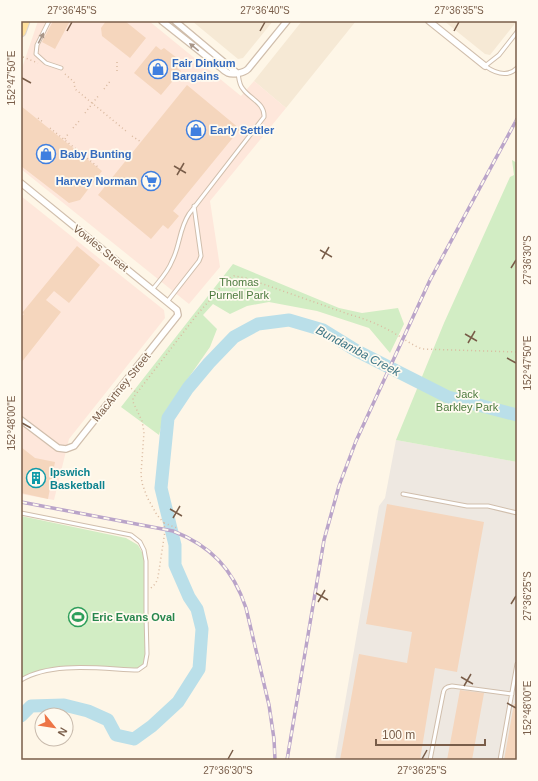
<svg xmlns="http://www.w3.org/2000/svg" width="538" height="781" font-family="Arial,sans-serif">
	<rect width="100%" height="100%" fill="#fef6e7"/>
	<path fill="#f6e9d5" d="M192,21H273L243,58L238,59Z
		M302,21H356L286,108L254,81Z
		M444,21H517L490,55L485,54Z"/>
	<path fill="#fee7db" d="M38,21H149L241,96L254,81L286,108L210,201L220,267L189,304L21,169V71Z
		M21,196L164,310L165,318L69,439L54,500L21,494Z"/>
	<path fill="#eee8e1" d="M396,440L517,462V760H335L379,506L385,498Z"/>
	<path fill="#d2edc4" d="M512,160L517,163V462L396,440L444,323L510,177L514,175Z
		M233,264L339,308L362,313L398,308L404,324L390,353L369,328L317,311L269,302L247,306L230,314L213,304L203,315L217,329L210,347L166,410L159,435L121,407Z
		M21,516L126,538L138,545L144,556L146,656L143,664L138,668L78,667L52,669L21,679Z"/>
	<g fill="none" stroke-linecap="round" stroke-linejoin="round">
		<path stroke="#badfe9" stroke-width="13" d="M21,716L31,706L64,705L88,711L108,720L116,735L134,739L152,726L178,702L199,669L202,629L197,609L189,597L175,565V545L161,488L168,418L188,388L209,363L234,337L258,324L289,320L323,330L357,351L448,397L517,415"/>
	</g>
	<path fill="#f5d6bd" d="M53,21H70L55,49L42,42Z
		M106,21H125L146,38L130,58L102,36L101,28Z
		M156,46L161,50L164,48L181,61L176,67L181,71L161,95L134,73Z
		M187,85L240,129L173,211L179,216L168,229L163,225L151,239L98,195Z
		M21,106L102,171L80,200L69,203L21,166Z
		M77,246L100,265L69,303L54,291L46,300L61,312L21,363V317L24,314L22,313Z
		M21,447L35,458L55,462L48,499L21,493Z
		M387,504L484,522L457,672L435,668L420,760H340L359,654L407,663L412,632L366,624Z
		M460,690L484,693L472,760H447Z
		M514,704H517V760H504Z"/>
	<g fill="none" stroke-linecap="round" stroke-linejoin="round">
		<g stroke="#d0beac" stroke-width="5">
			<path id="service" d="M49,21L37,45L36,54L46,63L61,68
				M517,32L499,55L485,66C495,73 507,78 517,68
				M152,290C159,281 168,272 172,261C180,246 179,229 189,214L264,117C265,103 250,99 243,89C239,85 239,79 238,73
				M167,302L199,261L201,256L194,206
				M403,494L467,506H488L517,513
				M21,513L131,535L140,542L144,550L146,561V615L147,654L145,665L138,670C103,669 52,661 21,680
				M430,760L443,694C444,688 446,687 452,686L512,694
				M500,760L517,664"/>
		</g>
		<g stroke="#d0beac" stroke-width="8">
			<path id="minor" d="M162,21L220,67C222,69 226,72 228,73C233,75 244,73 248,69L287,21
				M175,21L237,73
				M429,21L485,66
				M21,183L177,310L178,315L74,446L66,449L58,448L21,420"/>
		</g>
		<g stroke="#dcd5d0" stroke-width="11">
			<path id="primary" d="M21,32L25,21"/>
		</g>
		<path stroke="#dabaa0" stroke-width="1.5" stroke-dasharray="1 3" stroke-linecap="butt" d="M23,57L38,63
			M117,62V73
			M65,74L74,82L75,89L126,131
			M104,89L111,80
			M85,113L99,95
			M38,118L43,122
			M50,128L98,167
			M73,128L80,120
			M132,136L141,142
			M65,139L68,134
			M128,386L136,392
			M164,523L177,528
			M151,588L156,583L158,577L165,531L164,523L157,515L147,497L142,483L141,474L144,432L142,421L133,402V398L196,316L226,281L234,276L246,278L351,315C366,319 380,325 394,333C404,339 412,345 422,349L517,352"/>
		<use href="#service" stroke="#fff" stroke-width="3"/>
		<use href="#minor" stroke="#fff" stroke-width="5.5"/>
		<use href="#primary" stroke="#ffe09d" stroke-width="9"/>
		<g stroke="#baa4c9" stroke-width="3.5">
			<path id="rail" d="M21,502L173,531C211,546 233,569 246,608L269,705L274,739L275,760
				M287,760L324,540L339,486L356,441L430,280L517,119"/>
		</g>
		<use href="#rail" stroke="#fffaef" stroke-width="2" stroke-dasharray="6" stroke-linecap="butt"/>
	</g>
	<defs><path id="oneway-solid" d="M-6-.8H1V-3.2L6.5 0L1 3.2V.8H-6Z"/></defs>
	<g fill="#a89689">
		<use href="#oneway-solid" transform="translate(41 38) rotate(-63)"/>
		<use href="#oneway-solid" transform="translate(194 47) rotate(-141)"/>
	</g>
	<path fill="none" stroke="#795d49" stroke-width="1.5" d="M67,31L72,22M260,31L265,22M454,31L459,22M22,78L31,83M174,166L186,173M177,175L184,163M320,250L332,257M322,259L329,247M511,268L516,260M465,334L477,341M468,343L475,331M507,358L516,363M22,423L31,428M170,509L182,516M173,518L180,506M316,593L328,600M318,602L325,590M511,604L516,596M461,677L473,684M464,686L471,674M507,703L516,708M228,759L233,750M422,759L427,750"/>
	<defs>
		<g id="shop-ring" transform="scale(1)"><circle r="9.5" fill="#fffaef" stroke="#3f7fe0" stroke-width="1.5"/><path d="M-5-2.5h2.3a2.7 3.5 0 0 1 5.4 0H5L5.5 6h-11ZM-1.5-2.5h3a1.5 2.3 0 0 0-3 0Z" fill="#3f7fe0"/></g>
		<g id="supermarket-ring" transform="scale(1)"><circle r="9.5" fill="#fffaef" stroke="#3f7fe0" stroke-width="1.5"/><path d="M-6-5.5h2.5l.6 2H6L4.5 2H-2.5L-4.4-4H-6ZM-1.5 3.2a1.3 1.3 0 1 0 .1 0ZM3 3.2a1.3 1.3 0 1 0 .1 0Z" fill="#3f7fe0"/></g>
		<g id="building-ring" transform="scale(1)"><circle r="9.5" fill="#fffaef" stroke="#0f9aa8" stroke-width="1.5"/><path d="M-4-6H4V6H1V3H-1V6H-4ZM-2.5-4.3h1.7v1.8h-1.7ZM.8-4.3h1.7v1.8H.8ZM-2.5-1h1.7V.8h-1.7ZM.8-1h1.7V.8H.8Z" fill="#0f9aa8"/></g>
		<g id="stadium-ring" transform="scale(1)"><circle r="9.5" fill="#fffaef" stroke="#2e9e5b" stroke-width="1.5"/><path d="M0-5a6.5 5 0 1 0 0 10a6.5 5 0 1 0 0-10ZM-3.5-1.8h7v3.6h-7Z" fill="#2e9e5b"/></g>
	</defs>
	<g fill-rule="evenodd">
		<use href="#shop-ring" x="158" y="69"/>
		<use href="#shop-ring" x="196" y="130"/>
		<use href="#shop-ring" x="46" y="154"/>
		<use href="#supermarket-ring" x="151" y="181"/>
		<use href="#building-ring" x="36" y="478"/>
		<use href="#stadium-ring" x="78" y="617"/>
	</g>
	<g text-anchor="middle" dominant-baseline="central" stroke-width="3.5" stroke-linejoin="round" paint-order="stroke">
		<g font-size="11" font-weight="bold" fill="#366cbe" stroke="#fffaef" text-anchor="start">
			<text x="172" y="63">Fair Dinkum<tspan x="172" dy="13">Bargains</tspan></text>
			<text x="210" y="130">Early Settler</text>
			<text x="60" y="154">Baby Bunting</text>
			<text x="137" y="181" text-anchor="end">Harvey Norman</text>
		</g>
		<g font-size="11" fill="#795d49" stroke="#fffaef">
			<text transform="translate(101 248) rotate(39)">Vowles Street</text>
			<text transform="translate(121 387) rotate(-51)">MacArtney Street</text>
		</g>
		<g font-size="11" fill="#4c7a3e" stroke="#fffaef">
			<text x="239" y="282">Thomas<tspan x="239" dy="13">Purnell Park</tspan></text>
			<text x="467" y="394">Jack<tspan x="467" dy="13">Barkley Park</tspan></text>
		</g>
		<g font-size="11" font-weight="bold" fill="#0d838f" stroke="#fffaef" text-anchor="start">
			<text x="50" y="472">Ipswich<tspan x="50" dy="13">Basketball</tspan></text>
		</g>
		<g font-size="11" font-weight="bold" fill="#27864d" stroke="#fffaef" text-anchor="start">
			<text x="92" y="617">Eric Evans Oval</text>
		</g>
		<g font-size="12" font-style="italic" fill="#3f7787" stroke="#fffaef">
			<text transform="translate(358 351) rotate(28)">Bundamba Creek</text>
		</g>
	</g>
	<rect width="538" height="781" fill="none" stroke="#fffaef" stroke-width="44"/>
	<g transform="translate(54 727) rotate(120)"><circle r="19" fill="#fffaef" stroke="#c9bbad"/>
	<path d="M0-3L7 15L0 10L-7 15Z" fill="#ed7546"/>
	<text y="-6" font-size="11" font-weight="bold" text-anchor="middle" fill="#795d49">N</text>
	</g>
	<path d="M376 739v6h109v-6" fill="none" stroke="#795d49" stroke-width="2"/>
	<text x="382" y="739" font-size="12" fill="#795d49" stroke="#fffaef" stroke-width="3" paint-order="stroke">100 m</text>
	<rect x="22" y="22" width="494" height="737" fill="none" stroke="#795d49" stroke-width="1.5"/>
	<g font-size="10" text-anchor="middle" fill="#795d49">
		<text x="72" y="14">27°36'45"S</text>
		<text x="265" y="14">27°36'40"S</text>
		<text x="459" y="14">27°36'35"S</text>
		<text transform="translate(11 78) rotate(-90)" y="4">152°47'50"E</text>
		<text transform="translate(527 260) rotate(-90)" y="4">27°36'30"S</text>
		<text transform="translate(527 363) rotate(-90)" y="4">152°47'50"E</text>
		<text transform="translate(11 423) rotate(-90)" y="4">152°48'00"E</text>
		<text transform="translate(527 596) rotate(-90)" y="4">27°36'25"S</text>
		<text transform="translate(527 708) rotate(-90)" y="4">152°48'00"E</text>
		<text x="228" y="774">27°36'30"S</text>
		<text x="422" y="774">27°36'25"S</text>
	</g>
</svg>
